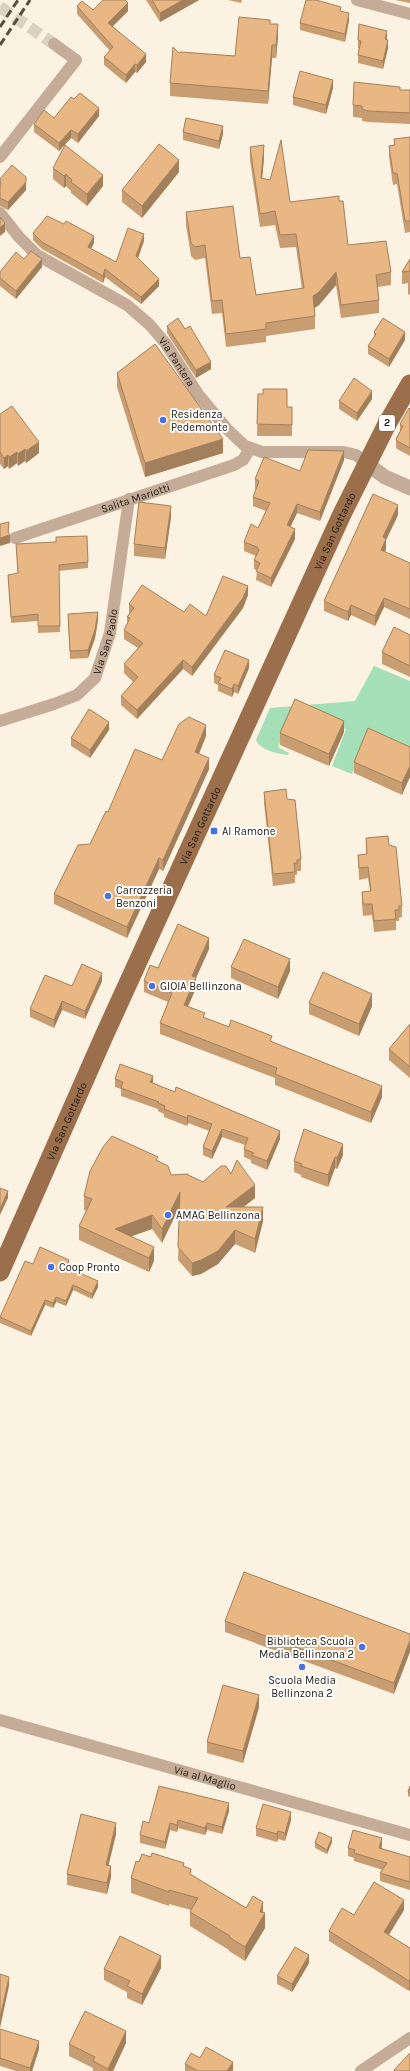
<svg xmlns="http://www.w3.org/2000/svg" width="410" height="2071" font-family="Karla,sans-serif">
	<rect width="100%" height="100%" fill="#fcf2e1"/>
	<path fill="#a5dfb7" d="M374,666L410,681V755L369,736L352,774L332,766L346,729L295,708L278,747L289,753L288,755C278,754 260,750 256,740L270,708L355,701Z"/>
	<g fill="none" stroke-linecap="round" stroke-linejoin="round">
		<path stroke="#dbd1c2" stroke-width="12" stroke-dasharray="12 6" stroke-linecap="butt" d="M0,7L54,44"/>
		<g stroke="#c5ac99" stroke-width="12">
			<path d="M357,0L410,14"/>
			<path d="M0,157L76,60L54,44"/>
			<path id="s1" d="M0,213L19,237L37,255L127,305L150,325L166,344L198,394L227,429L245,446L262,452H344L356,455L367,464"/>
			<path id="s2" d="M15,538L234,465L243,460L250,449"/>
			<path id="s3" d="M0,721L54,704L77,695L95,678L110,633L129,499"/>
			<path id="s4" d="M0,1720L410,1835"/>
			<path d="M361,2071L410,2038"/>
		</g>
		<path stroke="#c5ac99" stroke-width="15" d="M367,464L385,477L410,488"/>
		<path stroke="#9b6f4c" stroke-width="19" id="s5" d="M0,1272L104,1036L342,514L387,424L410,384"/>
		<path stroke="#554e42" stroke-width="3" stroke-dasharray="8 4" stroke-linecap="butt" d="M0,27L18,0
			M0,45L30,0"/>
	</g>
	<path fill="#c89d72" d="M146,0H199L160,22Z
		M228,0H242L241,3Z
		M395,0H410V3Z
		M77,6L93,10L128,11L113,26L146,62L137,73L135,72L126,83L104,65V57L110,51L77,14Z
		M349,20L345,42L300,30V23Z
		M270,24L278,37L276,58H272L268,104L170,96V83L179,53L235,56Z
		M358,40H387L388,48L383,69L358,63V55L359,49L358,48Z
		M333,88L326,114L293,105V97Z
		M400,90H410V124L368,122L362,121V118L353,117V105Z
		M99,116L78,143L71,138L59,151L34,132V124L54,118Z
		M183,132L223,134L219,149L183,140Z
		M410,137V232L405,233L397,184L393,185L389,157V146L394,145V139Z
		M250,147L264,158L262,178L290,202L348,245L391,272V285L378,287L379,300V313L341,318L336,285L319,305L314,308L315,316V329L266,336V342L226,347L222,313L212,314L205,258L195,260L191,256L186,225V212L240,258L256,295L302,289L296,247L280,248L275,225L260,227L250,160Z
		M53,168L103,186L87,206L71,193V191L66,186L64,188L53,179Z
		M179,172L142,218L122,202V190Z
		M0,179L26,190L8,210L0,206Z
		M33,233L94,243L91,249L116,262L144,241L138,258L159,286L141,304L105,277L103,283L42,249L33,240Z
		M24,259L42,267L16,299L0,286V272Z
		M410,259V295L408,294V283L402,284V272Z
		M167,326L185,329L211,369L196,378L167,333Z
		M374,332L405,340L389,367L368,354V346L374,337Z
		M117,373L223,453L145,477L117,387Z
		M258,394L287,407H292V436H257Z
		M372,399L357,421L339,409V401Z
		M410,409V456L397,449L396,447V439L400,432V424Z
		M0,414L39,453L26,463L25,461L18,466L17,463L9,469L8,466L4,469L0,464Z
		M344,460L320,521L297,513L290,527L295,539L271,587L256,580L257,570L254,569V560L256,556L244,551V542L258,528L266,511L253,506V497L256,489L255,488V479L300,471Z
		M398,515L386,540V549L385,552L410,563V619L384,607L375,626L351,615L348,621L324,611V601Z
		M171,517L165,559L134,556V544Z
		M16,544L88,562V568L59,571L60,632L38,633V621L11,623L8,575L18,574Z
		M248,595L243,608L192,676L183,669L137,719L121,705V696L133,682L124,673V664L138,648L124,639V630L127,624V617L129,614V604L206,616Z
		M68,614L98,620L95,638L88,658L70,659Z
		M410,635V677L382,664V652Z
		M249,668L238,694L234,692L232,697L218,691V685L214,683V675Z
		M109,730L90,758L71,746V738Z
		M344,732L329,766L280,745V733Z
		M206,736L199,754L209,769L163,871L159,869L127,938L54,904V894L90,844L108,812L162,760Z
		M410,747L402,795L354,773V762Z
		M264,792L287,799L301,859V871H297V875H295V883L273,886L264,803Z
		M366,838L389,845L402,906V917L399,918V921H396V930L374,932L372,915L363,916L362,904V892L370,891L368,878L359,880L358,855H366Z
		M209,949L196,978V988L188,1006L205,1018L272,1042L382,1097L371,1123L275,1085V1078L160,1034V1023L168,1002L144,992V981L158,968Z
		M231,967L290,971L278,999L231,978Z
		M102,981L85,1019L62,1010L54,1028L30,1017V1009L72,986Z
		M309,1003L372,1006L359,1036L309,1014Z
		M410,1024V1078L389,1060V1049Z
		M115,1079L153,1083L280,1139L267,1170L251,1163V1160L244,1157V1149L245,1145L222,1137L212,1159L203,1155V1147L209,1131L188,1123L187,1126L164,1117V1114L158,1111V1109L121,1096V1089L115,1087Z
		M343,1155L337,1169L335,1168L328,1187L301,1177V1175L294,1172V1161Z
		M158,1161L171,1175H188L203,1182L231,1174L255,1198L244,1207L263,1221L255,1253L235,1244L218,1264L201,1274L192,1276L178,1260L180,1206L162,1243L152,1229L132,1236L154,1261L149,1272L79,1240V1226L87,1211L84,1210V1196Z
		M33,1264L69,1265L68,1268L98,1287L92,1299L73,1290L66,1306L56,1302L53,1308L45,1305L31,1336L0,1323V1317Z
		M225,1621L410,1634L394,1694L225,1632Z
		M259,1707L243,1763L207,1753V1742Z
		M410,1786V1797L408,1796V1792Z
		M229,1811L222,1834L207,1830L205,1835L178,1828L177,1832L170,1830L165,1849L140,1843V1835L149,1823Z
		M291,1820L285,1841L278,1839L277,1842L256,1836V1828Z
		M116,1834L108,1866L111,1877L107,1894L67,1885V1874Z
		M332,1842L327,1854L315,1848V1843Z
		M382,1846L381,1848L410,1857V1890L380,1881V1873L383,1870L354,1861V1858L348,1856V1848Z
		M139,1862L184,1866L191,1875L246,1908L263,1913L265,1928L245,1961L229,1951V1950L190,1926V1912L191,1910L169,1904V1906L131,1893V1878Z
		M404,1910L389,1935L410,1948V1989L409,1991L329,1941V1931L354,1915Z
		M309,1963L292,1992L277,1984V1976Z
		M161,1968L142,2005L127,1998V1992L104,1980V1969Z
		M0,2029L39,2049L32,2071H16L0,2066Z
		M126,2043L113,2071H93V2068L69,2056V2044Z
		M200,2058L233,2070L232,2071H185V2064Z"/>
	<path fill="#a2805c" d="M183,0H199L160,22V13Z
		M128,3V11L108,31V23Z
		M349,13V20L345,42V34Z
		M278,24V37L276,58V45Z
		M387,31V39L385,47V39Z
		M388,40V48L383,69V61Z
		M272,45V58L268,104V91Z
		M146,54V62L137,73V65Z
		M135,64V72L126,83V75Z
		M333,80V88L326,114V105Z
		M99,108V116L78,143V134Z
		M223,126V134L219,149V141Z
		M71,130V138L59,151V143Z
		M264,145V158L261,191V178Z
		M179,160V172L142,218V206Z
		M66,174V186L64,188V176Z
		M103,175V186L87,206V194Z
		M26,182V190L8,210V202Z
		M5,223V232L0,236V242V228Z
		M144,234V241L136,263V256Z
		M94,236V243L88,254V247Z
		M42,259V267L16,299V291Z
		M105,269V277L103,283V276Z
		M336,272V285L319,305L313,309V296Z
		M159,279V286L141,304V297Z
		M405,332V340L389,367V359Z
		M211,362V369L196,378V370Z
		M372,391V399L357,421V413Z
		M223,439V453L145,477V463Z
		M39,442V453L26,463V451Z
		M25,449V461L18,466V454Z
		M344,451V460L320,521V512Z
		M17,452V463L9,469V457Z
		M8,455V466L4,469V458Z
		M297,504V513L287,534V525Z
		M398,505V515L386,540V549L381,560V550L383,537Z
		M171,506V517L165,559V548Z
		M9,522L8,536L10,535V543L0,546V538Z
		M295,529V539L271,587V578Z
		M248,586V595L243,608L192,676V667Z
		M384,598V607L375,626V616Z
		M351,605V615L348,621V612Z
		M98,612V620L95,638L88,658V650Z
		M183,660V669L137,719V710Z
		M249,660V668L238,694V686Z
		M234,684V692L232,697V689Z
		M344,721V732L329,766V754Z
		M109,722V730L90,758V750Z
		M206,725V736L195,763V752Z
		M209,758V769L163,871V860Z
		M410,766V777L402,795V783Z
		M159,858V869L127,938V927Z
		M209,938V949L196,978V988L184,1016V1005L192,976Z
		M290,959V971L278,999V987Z
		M102,973V981L85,1019V1011Z
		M372,994V1006L359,1036V1024Z
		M62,1001V1010L54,1028V1020Z
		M153,1076V1084L150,1082Z
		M382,1086V1097L371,1123V1112Z
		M188,1115V1123L187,1126V1118Z
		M222,1129V1137L212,1159V1151Z
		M280,1131V1139L267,1170V1161Z
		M343,1144V1155L337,1169V1158Z
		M335,1157V1168L328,1187V1175Z
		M255,1185V1198L226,1220V1207Z
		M8,1191V1198L0,1215V1209Z
		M180,1192V1205L162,1243V1229Z
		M263,1207V1221L255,1253V1239Z
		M152,1215V1229L115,1242V1229Z
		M235,1230V1244L218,1264L201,1274L192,1276V1263Z
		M154,1247V1261L149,1272V1258Z
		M69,1260V1265L66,1272V1267Z
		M98,1281V1287L92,1299V1294Z
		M73,1285V1290L66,1306V1301Z
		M56,1297V1302L53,1308V1303Z
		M45,1300V1305L31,1336V1331Z
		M410,1640V1652L394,1694V1683Z
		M259,1695V1707L243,1763V1751Z
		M229,1803V1811L222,1834V1827Z
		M291,1812V1820L285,1841V1833Z
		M178,1820V1828L177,1832V1825Z
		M116,1823V1834L106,1876V1865Z
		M170,1823V1830L165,1849V1842Z
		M207,1823V1830L205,1835V1828Z
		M278,1831V1839L277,1842V1834Z
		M332,1838V1842L327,1854V1850Z
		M382,1838V1846L379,1856V1848Z
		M111,1866V1877L107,1894V1883Z
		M404,1900V1910L384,1942V1932Z
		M263,1902V1916L265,1913V1928L245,1961V1947L260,1912Z
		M309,1955V1963L292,1992V1984Z
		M161,1956V1968L142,2005V1994Z
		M9,1977V1986L0,2028V2018Z
		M410,1979V1989L409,1991V1981Z
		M126,2031V2043L113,2071H108V2069Z
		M39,2041V2049L32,2071H30V2068Z
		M233,2062V2070L232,2071H227Z"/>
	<path fill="#e8b784" stroke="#a2805c" d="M103,0H125L128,3L108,23L146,54L137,65L135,64L126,75L104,57L113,47L77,6L82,1L93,10Z
		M152,0H183L160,13Z
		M306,0H316L341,7L340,11L349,13L345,34L300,23Z
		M239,17L270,20V24H278L276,45H272L268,91L170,83L173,47L179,53L181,52L235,56Z
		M359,24L387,31L385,39L388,40L383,61L358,55L361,41L358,40Z
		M300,71L333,80L326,105L293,97Z
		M354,82L400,87V90H410V113L368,111L362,109V106L353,105Z
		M80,93L99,108L78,134L71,130L59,143L34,124L44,110L54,118L71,97L74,99Z
		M186,118L223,126L219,141L183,132Z
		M410,137V221H405L397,173H393L389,146L395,145L394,139Z
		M281,140L290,202L339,196V201H343L348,245L386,241L391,272L376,275L379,300L341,305L336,272L319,292L313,296L315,316L266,323V329L226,334L222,300L212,301L205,245L195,247L191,243L186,212L233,206L240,258L250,257L256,295L304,288L296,234L280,235L275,211L260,214L250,147L264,145L261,178L270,180Z
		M159,144L179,160L142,206L122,190Z
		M65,145L103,175L87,194L71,182L72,180L66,174L64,176L53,168Z
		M12,165L26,177V182L8,202L0,198V185L1,183L0,182V179Z
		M47,216L64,224L66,221L94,236L88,247L116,262L128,228L144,234L136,256L159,279L141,297L105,269L103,276L42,242L33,233Z
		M0,217L5,223L0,228Z
		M31,251L42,259L16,291L0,278V272L16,252L24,259Z
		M410,259V271L402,272Z
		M178,318L185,329L190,326L211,362L196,370L167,326Z
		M383,318L405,332L389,359L368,346L376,334L374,332Z
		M155,344L223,439L145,463L117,373Z
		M354,378L372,391L357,413L339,401Z
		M263,389H287V407H292V425L257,424L258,394H263Z
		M12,406L39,442L26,451L25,449L18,454L17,452L9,457L8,455L4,458L0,452V414Z
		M409,408L410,409V448L397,441L396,439L403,426L400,424Z
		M308,450L344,451L320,512L297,504L287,525L295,529L271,578L256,571L260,563L254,560L259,550L257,547L244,542L251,524L258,528L270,503L253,497L259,481L255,479L264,457L300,471Z
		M373,494L398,505L383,537L386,539L381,550L410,563V609L384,598L375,616L351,605L348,612L324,601Z
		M139,502L171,506L165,548L134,544Z
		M9,522L8,532L10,535L0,538V524Z
		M87,536L88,562L59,565L60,626H38V614L11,617L8,575L18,573L16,544L56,542V537Z
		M223,576L248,586L243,598L192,667L183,660L137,710L121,696L138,677L124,664L143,643L124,630L130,618L127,617L134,608L129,604L142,585L184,612L190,604L206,616Z
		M98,612L95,630L88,650L70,651L68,614Z
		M394,627L410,635V666L382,652Z
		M225,650L249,660L238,686L234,684L232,689L218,683L221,678L214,675Z
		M295,699L344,721L329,754L280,733Z
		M89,709L109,722L90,750L71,738Z
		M189,717L206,725L195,752L209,758L163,860L159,858L127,927L54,894L78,845L90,844L106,811L108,812L135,749L162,760L179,724Z
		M368,728L410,747V766L402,783L354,762Z
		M286,789L287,799L295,800L301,859L297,860V863H294L295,872L273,874L264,792Z
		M388,836L389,845L396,847L402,906H399V910H395L396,919L374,921L372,904H363L362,892L371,891L368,867L359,868L358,855L367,854L366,838Z
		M178,924L209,938L192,976L196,977L184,1005L205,1013L203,1017L229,1027L231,1020L272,1036L270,1041L382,1086L371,1112L275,1074L277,1068L160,1023L172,993L144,981L150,965L158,968Z
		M244,939L290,959L278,987L231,967Z
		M82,964L102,973L85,1011L62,1001L54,1020L30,1009L45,975L72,986Z
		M323,972L372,994L359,1024L309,1003Z
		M410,1024V1067L389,1049Z
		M120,1064L153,1076L150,1082L175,1092L176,1087L280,1131L267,1161L251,1155L254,1153L244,1149L248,1138L222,1129L212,1151L203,1147L212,1124L188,1115L187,1118L164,1109L165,1106L158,1103L159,1102L121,1088L123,1082L115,1079Z
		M304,1129L343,1144L337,1158L335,1157L328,1175L301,1166L302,1164L294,1161Z
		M112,1136L158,1157L156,1160L168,1166L171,1175L188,1174V1175L203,1182L221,1166H226L231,1174L237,1160L255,1185L226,1207H263L255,1239L235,1230L218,1251L201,1260L192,1263L178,1247L180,1192L162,1229L152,1215L115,1229L154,1247L149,1258L79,1226L92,1199L84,1196L90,1171L103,1147Z
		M0,1188L8,1191L0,1209Z
		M40,1247L69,1260L66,1267L98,1281L92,1294L73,1285L66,1301L56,1297L53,1303L45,1300L31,1331L0,1317L25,1261L33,1264Z
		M244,1572L410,1634V1640L394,1683L225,1621Z
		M223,1685L259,1695L243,1751L207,1742Z
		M159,1786L229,1803L222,1827L207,1823L205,1828L178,1820L177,1825L170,1823L165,1842L140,1835L143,1821L149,1823Z
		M410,1786V1793L408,1792Z
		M263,1804L291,1812L285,1833L278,1831L277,1834L256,1828Z
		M81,1814L116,1823L106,1865L111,1866L107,1883L67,1874Z
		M353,1830L382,1838L379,1848L410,1857V1882L380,1873L387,1863L354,1853L355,1850L348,1848Z
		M319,1832L332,1838L327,1850L315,1843Z
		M152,1853L184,1863L183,1866L191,1869L190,1874L246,1908L253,1896L263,1902L260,1912L265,1913L245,1947L229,1937L230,1936L190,1912L198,1898L169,1890V1892L131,1878L136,1861L139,1862L142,1854L151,1857Z
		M374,1882L404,1900L384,1932L410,1948V1979L409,1981L329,1931L342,1908L354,1915Z
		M120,1936L161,1956L142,1994L127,1986L130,1981L104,1969Z
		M295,1947L309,1955L292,1984L277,1976Z
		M0,1974L9,1977L0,2018Z
		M85,2011L126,2031L108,2069L93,2061L95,2057L69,2044Z
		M0,2029L39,2041L30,2068L0,2058Z
		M206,2047L233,2062L227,2071H198L185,2064L191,2053L200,2058Z
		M410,2053V2071H395L394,2070Z"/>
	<g fill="#4970e3" stroke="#fff" stroke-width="1.5">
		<circle cx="163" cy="420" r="4"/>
		<rect x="210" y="827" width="8" height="8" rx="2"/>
		<circle cx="108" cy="896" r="4"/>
		<circle cx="152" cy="986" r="4"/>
		<circle cx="168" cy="1215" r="4"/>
		<circle cx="51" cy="1267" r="4"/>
		<circle cx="362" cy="1647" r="4"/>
		<circle cx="302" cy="1667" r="4"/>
	</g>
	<g text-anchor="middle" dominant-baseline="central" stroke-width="4" stroke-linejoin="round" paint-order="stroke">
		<rect fill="#fff" stroke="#625e57" stroke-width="1" x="379" y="415" width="16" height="16" rx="3"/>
		<g font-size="10" font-weight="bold" fill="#1f190f">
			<text x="387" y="423">2</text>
		</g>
		<g font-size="11" fill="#1f190f" stroke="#fff">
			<text stroke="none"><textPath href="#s1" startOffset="235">Via Pantera</textPath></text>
			<text stroke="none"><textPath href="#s2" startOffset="127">Salita Mariotti</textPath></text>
			<text stroke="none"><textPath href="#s5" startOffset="813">Via San Gottardo</textPath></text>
			<text stroke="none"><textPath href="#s3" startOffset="144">Via San Paolo</textPath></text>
			<text stroke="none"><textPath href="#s5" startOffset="489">Via San Gottardo</textPath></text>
			<text stroke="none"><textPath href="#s5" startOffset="165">Via San Gottardo</textPath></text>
			<text stroke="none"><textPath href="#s4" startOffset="213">Via al Maglio</textPath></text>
		</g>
		<g font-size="11" fill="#1f190f" stroke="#fff" text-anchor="start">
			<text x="171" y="414">Residenza<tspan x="171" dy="13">Pedemonte</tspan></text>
			<text x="222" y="831">Al Ramone</text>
			<text x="116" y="890">Carrozzeria<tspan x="116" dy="13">Benzoni</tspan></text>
			<text x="160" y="986">GIOIA Bellinzona</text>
			<text x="176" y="1215">AMAG Bellinzona</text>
			<text x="59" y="1267">Coop Pronto</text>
			<text x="354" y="1641" text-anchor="end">Biblioteca Scuola<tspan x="354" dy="13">Media Bellinzona 2</tspan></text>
			<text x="302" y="1680" text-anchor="middle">Scuola Media<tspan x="302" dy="13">Bellinzona 2</tspan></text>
		</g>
	</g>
</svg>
